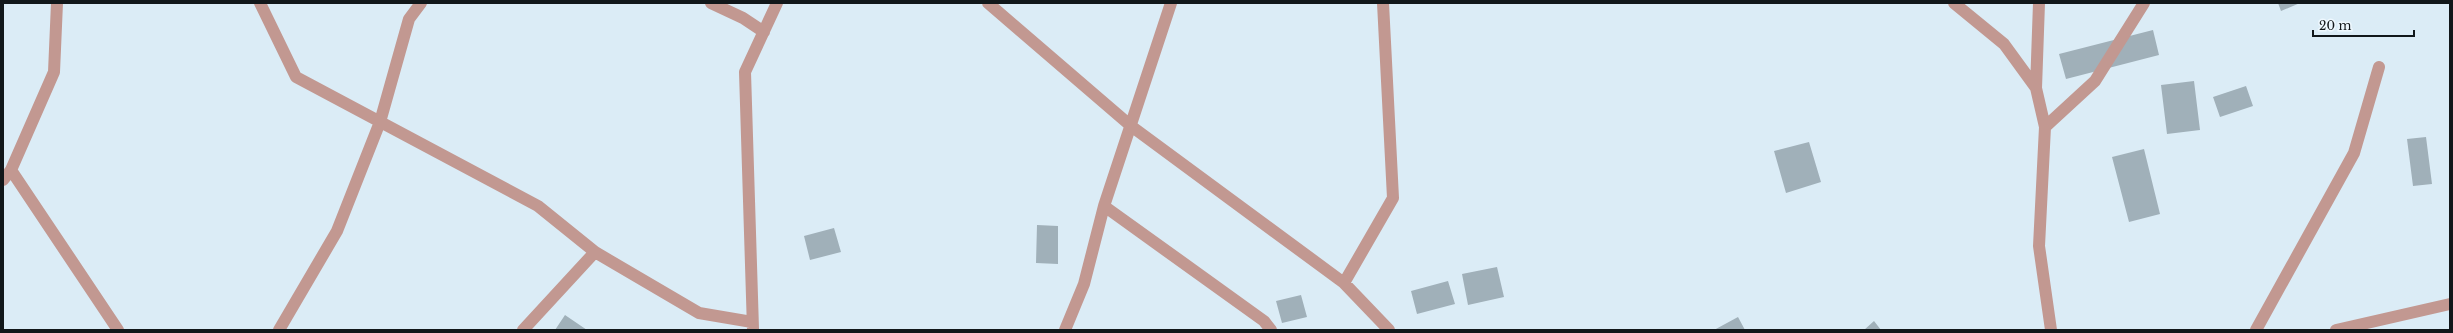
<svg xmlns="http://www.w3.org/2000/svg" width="2453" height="333" font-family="'Libre Baskerville',serif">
	<rect width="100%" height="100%" fill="#dbecf6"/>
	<path fill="#a0b0b9" d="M2278,3H2300L2281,11Z
		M2153,30L2159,55L2066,79L2059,54Z
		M2194,81L2200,130L2167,134L2161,85Z
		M2246,86L2253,106L2220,117L2213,97Z
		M2426,137L2432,184L2413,186L2407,139Z
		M1809,142L1821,182L1786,193L1774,151Z
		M2144,149L2160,214L2129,222L2112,157Z
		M1037,225L1058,226V264L1036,263Z
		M834,228L841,252L810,260L804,236Z
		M1497,267L1504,297L1468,305L1462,274Z
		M1448,281L1455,304L1417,314L1411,291Z
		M1301,295L1307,317L1282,323L1276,301Z
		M565,315L587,330H555Z
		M1738,317L1745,330H1714Z
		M1874,321L1881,330H1864Z"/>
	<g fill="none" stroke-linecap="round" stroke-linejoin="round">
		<path stroke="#c29891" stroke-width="12" d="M260,3L296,77L538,206L595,252L699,313L752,322
			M711,3L743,18L764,32
			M988,3L1131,126L1344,283L1389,330
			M1954,3L2004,44L2036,88
			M2039,3L2036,88L2045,127L2039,246L2051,330
			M2045,127L2095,81L2144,3
			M11,170L118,330
			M3,180L11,170L54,72L57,3
			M1104,206L1264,321L1271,330
			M1344,283L1393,198L1383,3
			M753,329L745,72L777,3
			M279,330L337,231L380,122L409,19L421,3
			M523,330L595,252
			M1065,330L1084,284L1104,206L1171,3
			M2256,330L2354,153L2379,67
			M2336,330L2450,304"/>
	</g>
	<rect width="2453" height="333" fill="none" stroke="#11171a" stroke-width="8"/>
	<path d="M2313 30v6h101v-6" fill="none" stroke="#11171a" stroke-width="2"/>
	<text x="2319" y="30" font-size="12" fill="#11171a" stroke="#eef8fe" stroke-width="3" paint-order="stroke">20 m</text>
</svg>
